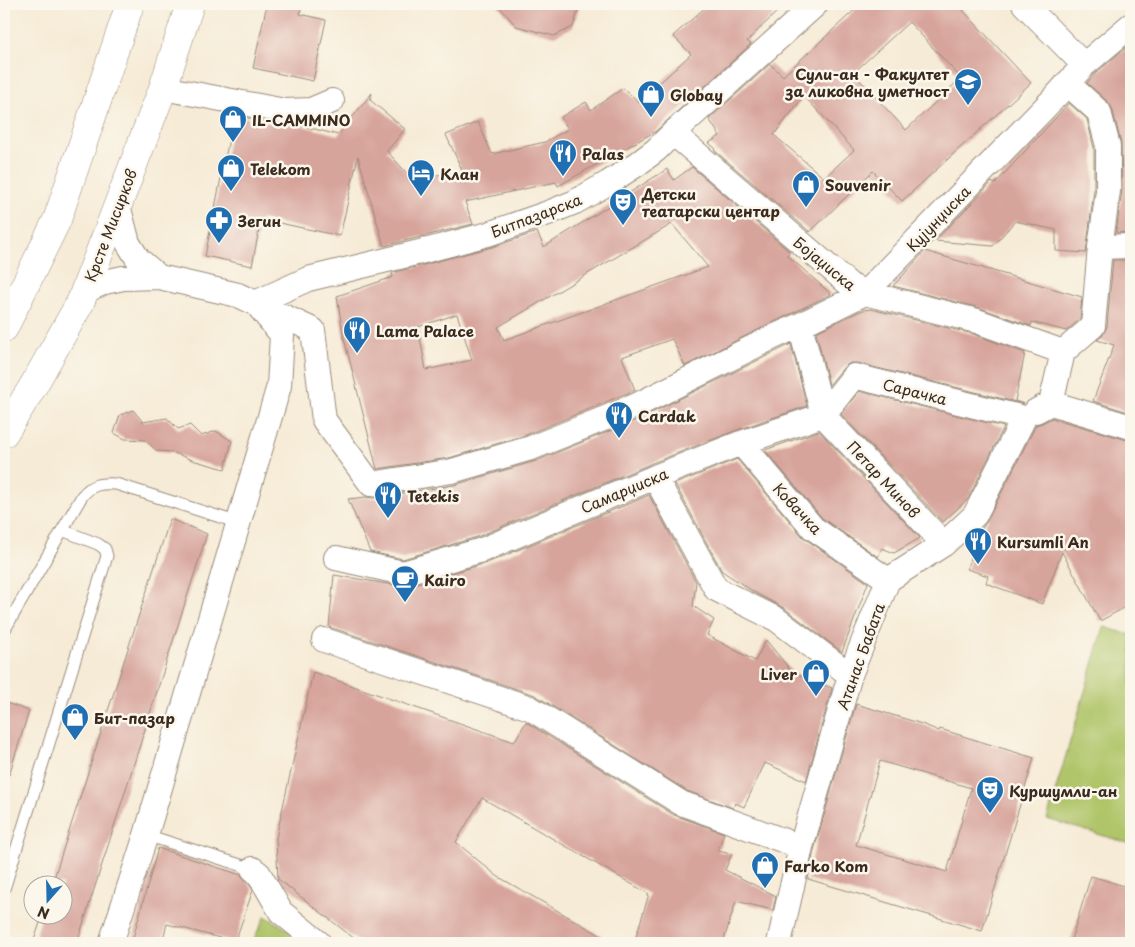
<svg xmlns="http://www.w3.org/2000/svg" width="1135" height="947" font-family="'Playpen Sans',sans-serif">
	<rect width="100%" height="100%" fill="#fbf7ec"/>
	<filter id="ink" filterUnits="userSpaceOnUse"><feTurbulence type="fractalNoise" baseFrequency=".02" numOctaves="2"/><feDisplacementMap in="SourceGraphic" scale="10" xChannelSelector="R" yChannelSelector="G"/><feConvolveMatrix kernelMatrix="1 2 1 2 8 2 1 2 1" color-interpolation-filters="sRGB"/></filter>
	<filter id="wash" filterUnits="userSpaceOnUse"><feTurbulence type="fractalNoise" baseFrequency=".0096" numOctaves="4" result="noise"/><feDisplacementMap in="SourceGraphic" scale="20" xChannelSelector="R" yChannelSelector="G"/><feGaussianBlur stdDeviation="1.12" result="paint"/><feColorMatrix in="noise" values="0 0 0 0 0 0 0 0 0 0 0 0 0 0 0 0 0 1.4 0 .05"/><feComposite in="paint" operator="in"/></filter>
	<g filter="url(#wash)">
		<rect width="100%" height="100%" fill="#f6ebd6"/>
		<path fill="#b0c569" stroke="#767844" d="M1104,627L1131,635V844L1047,819Z
			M265,916L310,943H252Z"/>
		<g id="blocks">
			<path fill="#d7a49b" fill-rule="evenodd" d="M267,4H302L300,14L326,20L313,81L253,68Z
				M497,4H580L573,27L554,36L516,26Z
				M709,4H785L747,41L751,44L656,131L558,186L556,182L465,202L473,224L384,246L358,156L340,236L261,219L252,266L205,256L234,115L282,125L295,124L338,135L372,93L370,100L405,129L387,151L411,178L463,172L446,135L478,122L492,154L545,142L568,129L561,117L586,102L591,110L623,88L639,102L691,54L673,36Z
				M861,4H957L1031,83L902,201L873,171L810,232L714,150L716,149L709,143L720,136L709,119L770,64L783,76ZM909,22L961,78L906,130L853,73ZM804,96L854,150L824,178L774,135Z
				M1131,43V232L1116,233L1122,191L1121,143L1112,108L1108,102L1087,83L1097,72Z
				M1069,103L1087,119L1094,148V190L1086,253L1056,251V230L1015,221L993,246L935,241L992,182L995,184Z
				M692,167L790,252L787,255L831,294L685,366L672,339L622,357L635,390L526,435L449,458L377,469L343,334L337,296L393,277L392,273L492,247L537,232L544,247L667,169L674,180ZM672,224L708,267L504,340L498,327ZM457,314L472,360L426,370L418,327Z
				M925,251L1082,297L1080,319L1066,331L1032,322L1031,326L980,308L893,286Z
				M1113,260H1131V413L1093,401L1114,345L1097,340L1102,336L1107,327Z
				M871,309L973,334L1025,353L1015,401L1024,404L857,363H850L844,367L829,385L816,332L863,310Z
				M791,344L807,406L737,430L650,464L477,537L403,559L370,552L348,499L366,497L373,498L454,485L536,461L639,419Z
				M859,391L1004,427L968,499L943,522L841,414Z
				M133,410L143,422L167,418L178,429L190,425L201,436L216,431L232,441L225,469L192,460L172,452L157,451L145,440L125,439L114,433L120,415Z
				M1052,418L1127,440H1131V604L1100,621L1062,552L1042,604L986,583L988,576L967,569L983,527L987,521L1036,425L1042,423Z
				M819,431L920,538L894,553L882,548L878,557L822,518L765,450Z
				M737,459L803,537L868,583L842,652L784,608L754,592L722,571L675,484Z
				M649,495L696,582L693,606L714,620L707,635L755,661L766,640L792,672L832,688L806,781L765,763L744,807L735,803L733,808L687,791L535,695L329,627L334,575L400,586H407L487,563Z
				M170,519L207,534L77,943H33L43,914H62V884H52Z
				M313,672L514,742L526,722L674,815L724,833L718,851L732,854L725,870L776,896L773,910L736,901L723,943H634L649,894L482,798L456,842L497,876L614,943H360L278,879L276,838Z
				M4,702L29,711L9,775L4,774Z
				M856,704L922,724L939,731L940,729L1034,758L982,931L808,879L814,850ZM880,761L971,788L947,872L856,845Z
				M158,848L241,875L248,883L253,890L235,942L167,924L162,942L133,938Z
				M1091,876L1131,888V943H1070Z"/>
		</g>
	</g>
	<g filter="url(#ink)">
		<use href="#blocks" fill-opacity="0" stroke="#988a7a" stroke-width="1"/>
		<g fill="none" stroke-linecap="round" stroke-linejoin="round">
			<g stroke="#988a7a" stroke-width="13">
				<path id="lane" d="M4,631L82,496C92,484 100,483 116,484L239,523
					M146,835L253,869
					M4,889L107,556L105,549L98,544L62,530"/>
			</g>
			<g stroke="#988a7a" stroke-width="26">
				<path id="street" d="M1024,4L1084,65
					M163,88L285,111L311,110L332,101
					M673,133L850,285L865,293L977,321L1063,352
					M118,205L128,243L138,259L159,277
					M1100,247L1131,246
					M85,291L105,282L123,278L159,277L238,295L313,330L324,420L371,484L452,471L531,448L633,407L769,339L800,325L865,293L1057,95L1084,65L1131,25
					M255,303L308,279L428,250L488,234L548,213L575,202L608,183L636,165L656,150L673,133L816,4
					M800,325L823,415L944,544
					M1051,403L1063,352L1093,326L1100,247L1108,191V146L1099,112L1067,83
					M1036,411L1051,403L1131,427
					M823,415L854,376L1024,418
					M741,443L813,528L888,580
					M655,477L716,589L776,619L850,675
					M336,558L403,573L482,550L655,477L741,443L823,415
					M324,640L530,708L681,803L801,847
					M253,869L259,874L281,912L319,943
					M111,943L146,835L279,386L282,335L260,308
					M779,943L801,847L850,675L888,580L944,544L975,515L1024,418"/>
			</g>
			<g stroke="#988a7a" stroke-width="29">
				<path id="secondary" d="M4,328L57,220L130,4
					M4,433L32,388L80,303L163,88L190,4"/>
			</g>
			<use href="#lane" stroke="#fff" stroke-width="11"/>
			<use href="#street" stroke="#fff" stroke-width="24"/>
			<use href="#secondary" stroke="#fff" stroke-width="28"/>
		</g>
	</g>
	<defs>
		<g id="university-pin" transform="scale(1.4375)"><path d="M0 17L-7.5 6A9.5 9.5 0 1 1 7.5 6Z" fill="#1f6fb2" stroke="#fbf7ec"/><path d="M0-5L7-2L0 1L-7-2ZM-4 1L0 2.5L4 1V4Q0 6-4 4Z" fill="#fff"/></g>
		<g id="shop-pin" transform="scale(1.4375)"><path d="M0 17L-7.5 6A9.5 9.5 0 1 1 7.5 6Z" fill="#1f6fb2" stroke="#fbf7ec"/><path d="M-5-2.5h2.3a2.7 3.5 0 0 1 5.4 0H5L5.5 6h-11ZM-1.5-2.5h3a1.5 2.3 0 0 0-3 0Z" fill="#fff"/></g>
		<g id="restaurant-pin" transform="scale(1.4375)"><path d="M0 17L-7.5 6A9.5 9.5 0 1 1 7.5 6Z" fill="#1f6fb2" stroke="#fbf7ec"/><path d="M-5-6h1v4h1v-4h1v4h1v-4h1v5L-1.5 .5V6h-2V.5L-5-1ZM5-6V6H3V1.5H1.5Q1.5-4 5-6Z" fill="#fff"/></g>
		<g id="hotel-pin" transform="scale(1.4375)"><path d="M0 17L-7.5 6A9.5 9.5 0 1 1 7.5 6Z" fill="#1f6fb2" stroke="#fbf7ec"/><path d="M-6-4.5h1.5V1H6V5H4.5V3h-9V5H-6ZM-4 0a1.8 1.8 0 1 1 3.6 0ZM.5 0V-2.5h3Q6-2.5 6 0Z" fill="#fff"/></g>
		<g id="theatre-pin" transform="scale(1.4375)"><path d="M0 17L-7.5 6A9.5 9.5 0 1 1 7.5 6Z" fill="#1f6fb2" stroke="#fbf7ec"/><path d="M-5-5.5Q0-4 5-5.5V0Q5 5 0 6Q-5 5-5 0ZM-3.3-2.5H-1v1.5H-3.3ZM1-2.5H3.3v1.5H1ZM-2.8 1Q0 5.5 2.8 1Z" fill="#fff"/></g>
		<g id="pharmacy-pin" transform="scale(1.4375)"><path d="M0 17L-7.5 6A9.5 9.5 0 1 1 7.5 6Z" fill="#1f6fb2" stroke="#fbf7ec"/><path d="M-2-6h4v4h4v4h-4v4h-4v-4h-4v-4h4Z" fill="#fff"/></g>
		<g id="cafe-pin" transform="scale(1.4375)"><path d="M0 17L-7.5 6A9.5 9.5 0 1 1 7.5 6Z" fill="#1f6fb2" stroke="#fbf7ec"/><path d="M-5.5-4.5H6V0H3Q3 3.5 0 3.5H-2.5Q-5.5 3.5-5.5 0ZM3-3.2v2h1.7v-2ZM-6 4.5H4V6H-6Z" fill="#fff"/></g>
	</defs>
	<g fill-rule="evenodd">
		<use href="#university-pin" x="968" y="82"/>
		<use href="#shop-pin" x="651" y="94"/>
		<use href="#shop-pin" x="233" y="119"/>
		<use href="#restaurant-pin" x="563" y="153"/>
		<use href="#shop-pin" x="231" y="168"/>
		<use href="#hotel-pin" x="421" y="173"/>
		<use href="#shop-pin" x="806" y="184"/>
		<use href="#theatre-pin" x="623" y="202"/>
		<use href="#pharmacy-pin" x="219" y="220"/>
		<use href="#restaurant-pin" x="357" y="330"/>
		<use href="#restaurant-pin" x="619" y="415"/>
		<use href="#restaurant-pin" x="388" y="495"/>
		<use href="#restaurant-pin" x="978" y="541"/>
		<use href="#cafe-pin" x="405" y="579"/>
		<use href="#shop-pin" x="816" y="673"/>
		<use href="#shop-pin" x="75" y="717"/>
		<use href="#theatre-pin" x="990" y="790"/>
		<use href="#shop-pin" x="765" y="865"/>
	</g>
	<g text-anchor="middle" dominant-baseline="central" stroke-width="5" stroke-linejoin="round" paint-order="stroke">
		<g font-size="15" font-weight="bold" fill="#3b2a1e" stroke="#fbf7ec" text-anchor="start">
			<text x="949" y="73" text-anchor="end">Сули-ан - Факултет<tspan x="949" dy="17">за ликовна уметност</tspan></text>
			<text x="670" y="94">Globay</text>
			<text x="252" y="119">IL-CAMMINO</text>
			<text x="582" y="153">Palas</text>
			<text x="250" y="168">Telekom</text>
			<text x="440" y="173">Клан</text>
			<text x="825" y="184">Souvenir</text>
			<text x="642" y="193">Детски<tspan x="642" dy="17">театарски центар</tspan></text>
			<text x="238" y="220">Зегин</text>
			<text x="376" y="330">Lama Palace</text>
			<text x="638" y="415">Cardak</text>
			<text x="407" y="495">Tetekis</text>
			<text x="997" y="541">Kursumli An</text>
			<text x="424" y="579">Kairo</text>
			<text x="797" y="673" text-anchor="end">Liver</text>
			<text x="94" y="717">Бит-пазар</text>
			<text x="1009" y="790">Куршумли-ан</text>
			<text x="784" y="865">Farko Kom</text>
		</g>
		<g font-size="15" fill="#3b2a1e" stroke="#fbf7ec">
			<text transform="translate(536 215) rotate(-21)">Битпазарска</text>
			<text transform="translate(938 218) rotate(-46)">Кујунџиска</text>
			<text transform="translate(110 225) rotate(-69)">Крсте Мисирков</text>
			<text transform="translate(825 263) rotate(39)">Бојаџиска</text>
			<text transform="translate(915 391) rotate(14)">Сарачка</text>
			<text transform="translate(884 479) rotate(47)">Петар Минов</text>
			<text transform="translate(624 490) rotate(-23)">Самарџиска</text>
			<text transform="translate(798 508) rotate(47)">Ковачка</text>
			<text transform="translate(860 656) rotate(-70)">Атанас Бабата</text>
		</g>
	</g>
	<rect width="1135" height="947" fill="none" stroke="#fbf7ec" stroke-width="20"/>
	<g transform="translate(48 900) rotate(200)"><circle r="24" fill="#fbf7ec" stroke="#aea59a"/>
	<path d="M0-4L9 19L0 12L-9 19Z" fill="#1f6fb2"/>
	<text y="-8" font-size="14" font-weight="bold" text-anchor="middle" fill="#3b2a1e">N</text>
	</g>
</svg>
